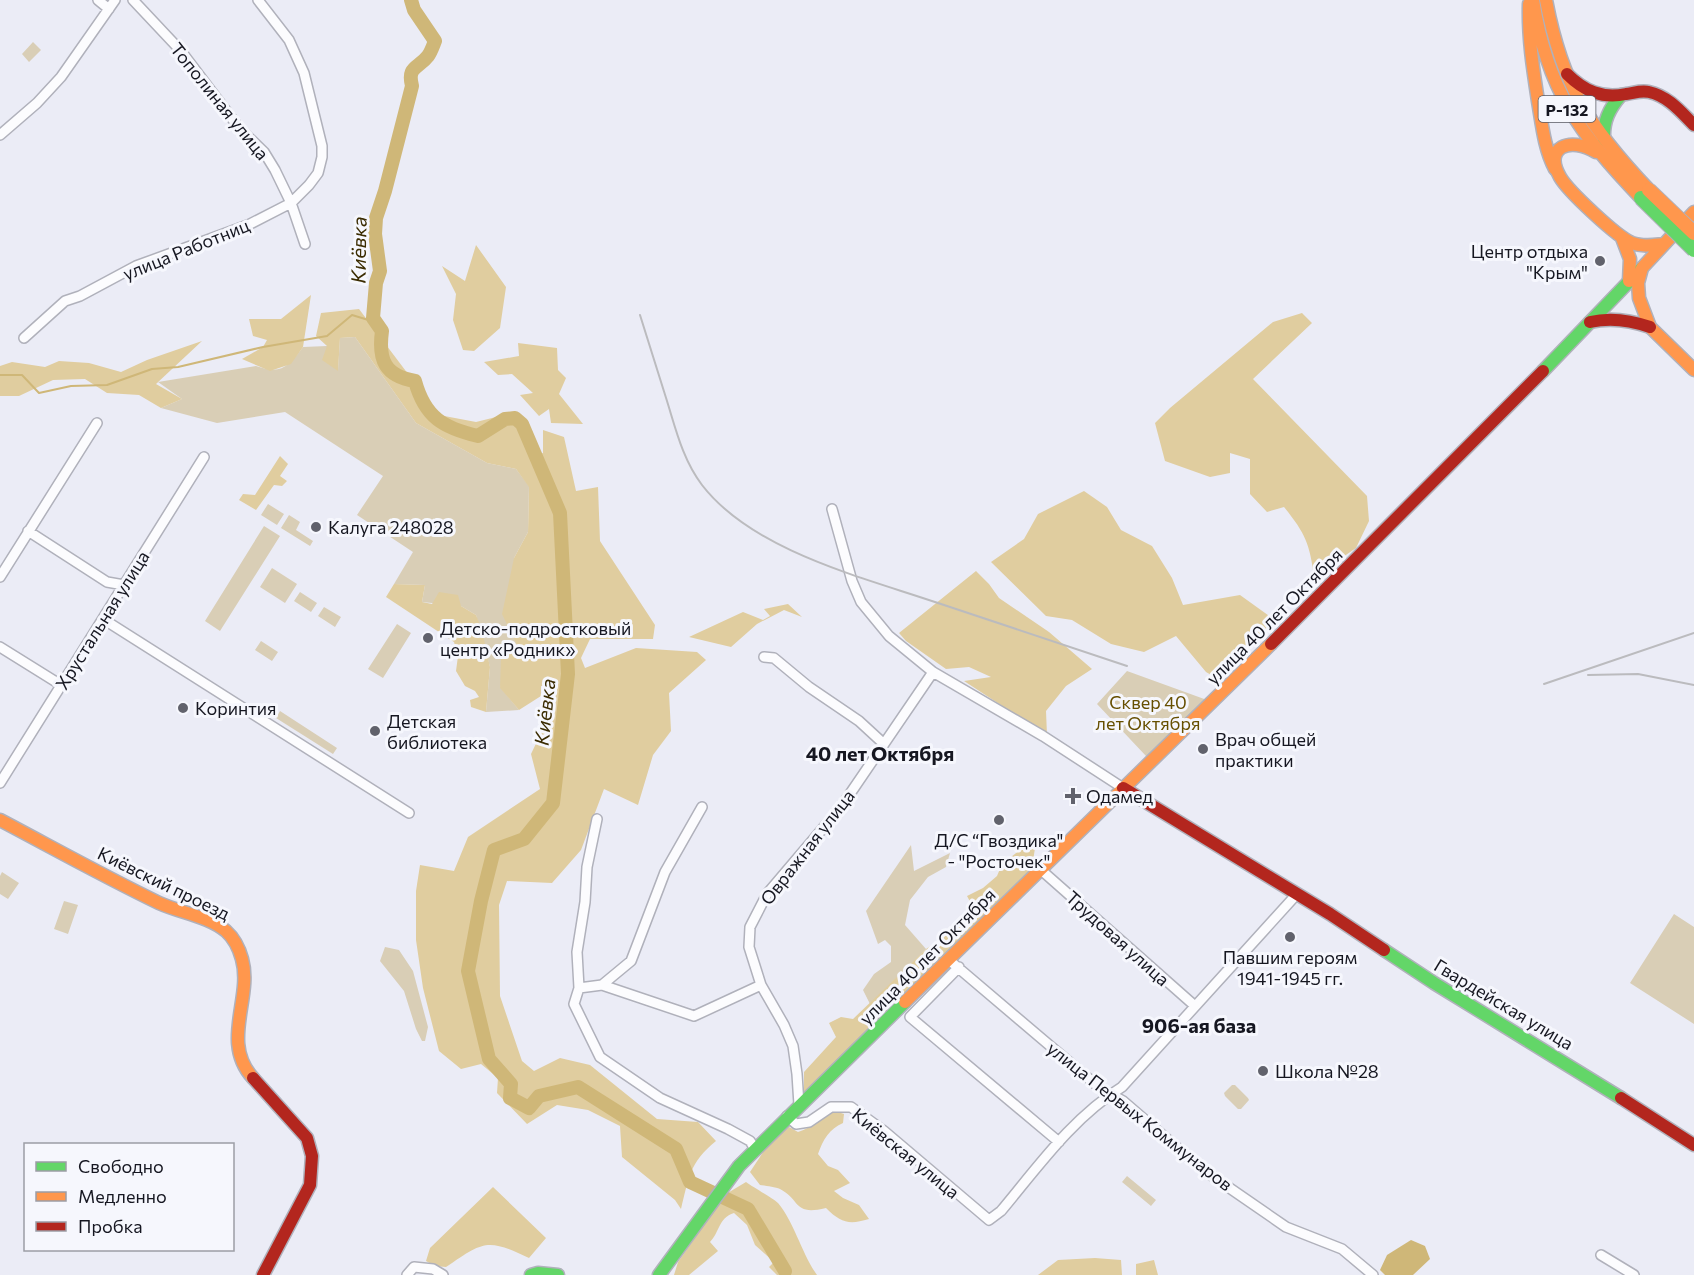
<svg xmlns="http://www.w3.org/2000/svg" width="1694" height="1275" font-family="Commissioner,sans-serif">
	<rect width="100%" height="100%" fill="#ebecf6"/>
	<path fill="#d9ceb6" d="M33,42L41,50L29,62L22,54Z
		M355,337L416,423L487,463L516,469L529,486L528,532L514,558L519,649L500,687L519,710L486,712L490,667L476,615L461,606L422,602L425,585L394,584L413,552L357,515L383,476L285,412L217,423L161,408L182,399L158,382L256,366C281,375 288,367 303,347L327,346L338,370L340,338Z
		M268,504L284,514L277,525L261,515Z
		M289,515L300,522L296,530L313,541L310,546L281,528Z
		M264,526L280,536L220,631L205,621Z
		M272,568L297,584L285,603L260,587Z
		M300,592L317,603L311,612L294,601Z
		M324,607L341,617L335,627L318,616Z
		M397,624L411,633L383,678L368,669Z
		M261,641L278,652L272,661L255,650Z
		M1127,671L1207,700L1148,756H1146L1097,704Z
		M280,711L337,748L333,754L276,718Z
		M911,845L914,871L950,853L946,867L928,877L910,900L905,925L926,949L870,1004L863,990L874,974L891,962V946L885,940L878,944L866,911Z
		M2,872L19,883L8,899L0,894V876Z
		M64,901L78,905L68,934L54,929Z
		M1674,914L1694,927V1024L1630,983Z
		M385,947L399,950L413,971L428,1027L425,1041H422L416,1029L404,991L380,961Z
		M1232,1085H1235L1248,1098L1249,1100L1241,1109H1238L1225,1096L1224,1093Z
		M1127,1176L1156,1200L1151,1206L1122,1182Z"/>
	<path fill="#e0cd9f" d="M476,245L506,287L500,328L474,351L463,350L453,320L456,294L442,266L465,281Z
		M311,295L303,347L291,364L270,371L242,359L263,347L267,340L253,336L249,319H281Z
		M359,309L439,415L476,422L512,413L535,455L543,453V430L564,437L576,491L598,487L600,541L655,625L653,639H590L581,658L585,668L636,648L697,652L706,660L669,693L671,731L653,755L638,805L604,789L581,850L552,883L507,881L499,905L500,996L522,1061L534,1071L560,1058L590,1065L657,1119L698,1122L716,1141C689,1163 689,1178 681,1209L675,1200L622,1157L620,1126L588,1110L557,1105L527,1124L497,1093L498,1078L481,1064L461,1069L439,1051L423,988L416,940V891L420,865L454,871L468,837L540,789L531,754L555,704L551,687L541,686V696L519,710L500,688L501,657L519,649L502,614L514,558L528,532L529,487L516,469L487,463L416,423L355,337L340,338L338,371L322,360L327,346L316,336L321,313Z
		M1302,313L1312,323L1253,379L1367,496L1369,521L1356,548L1314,577C1310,544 1305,533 1284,507L1267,512L1250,494V459L1230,453V473L1210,477L1165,461L1155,423L1170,408L1273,322Z
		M202,341L156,384L182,399L161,408L139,395L107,393L85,379L53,380L19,396H0V366L12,362L45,367L59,361L89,363L121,372L147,360Z
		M518,343L557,348L558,370L566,378L559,394L583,424L551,423L549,409L539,416L520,395L533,393L512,374L498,375L484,362L519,356Z
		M280,456L288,464L280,476L287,481L282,486L274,485L256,510L239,500L243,494L255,495Z
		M1084,491L1107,507L1121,530L1152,546L1172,578L1183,605L1240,595L1276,621L1218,679L1206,672L1176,636L1144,652L1111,644L1072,620L1046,616L991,562L1024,539L1038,514Z
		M976,571L989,584L999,598L1049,632L1092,669L1066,686L1046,711L1047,735L964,681L991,677L969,667L946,669L906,641L899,633Z
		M394,584L425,585L422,602L432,604L439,592L458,595L461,606L476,615L482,630L490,667L486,712L471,707L470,700L479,697L475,691L465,686L456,671L458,656L454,642L386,597Z
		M788,604L802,617L784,610L757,624L731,647L689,637L743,612L763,620L770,616L764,609Z
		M1029,843L1035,848L1032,868L804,1093V1072L836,1037L829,1023L841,1017L853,1019L926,949L944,937L974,909L967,896L983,888L997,876L1002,864Z
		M835,1111L844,1114L843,1123C829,1129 823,1140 818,1154L828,1166L838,1170L850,1183L834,1191L843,1198L859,1205L869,1219C849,1225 841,1223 826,1208C793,1216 801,1200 780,1189C775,1187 766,1186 760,1185L750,1172L769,1143L789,1127L798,1132C811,1128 823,1118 835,1111Z
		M746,1182C754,1188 773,1198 778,1203C794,1222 802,1254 817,1275H777L769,1267L774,1262L755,1245L747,1225L734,1213C718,1218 720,1232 710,1242L718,1251L689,1275H674L678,1262L726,1194Z
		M493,1187L546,1238L529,1258C487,1238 484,1241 446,1267L435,1266L426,1261L430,1248Z
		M1095,1258L1121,1260L1122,1275H1038L1058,1260Z
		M1154,1260L1158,1275H1136V1264Z"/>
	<path fill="#cfb778" d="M1411,1240L1425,1246L1430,1259L1413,1275H1385L1380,1270L1387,1255Z"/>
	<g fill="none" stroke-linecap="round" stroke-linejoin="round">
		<path stroke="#cfb778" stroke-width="2" d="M0,375H22L39,393L71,386L107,385L152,369L178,367L263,347L327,336L352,315L375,322"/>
		<path stroke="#cfb778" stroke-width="14" d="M411,0L414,10L435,41C433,46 431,52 428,56C418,69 407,66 412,86L385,191L376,218L375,234L380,271L376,283L373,318L382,331C378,360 385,376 415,381C425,418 444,428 478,436L505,419L515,418L522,424L560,513L568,674L553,803L524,839L494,850L481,901L468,971L489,1059L511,1084L510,1098L529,1108L539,1096L578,1087L676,1149L690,1182L748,1209L785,1271"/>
		<g stroke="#b0b1bb" stroke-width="12">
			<path id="street" d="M98,0L109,9
				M133,0L181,51L240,129L264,152L275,170L291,203L305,244
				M0,135L37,103L61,77L115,0
				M24,338L65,301L80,296L136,266L248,225L291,203L309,185L318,173L322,157V146L304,73L289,40L258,0
				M832,509L852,581L861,602L889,636L933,672L1043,736L1123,788
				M28,531L107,582L124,585
				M0,577L97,423
				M103,619L409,813
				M0,647L61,685
				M764,657L774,658L809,687L859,721L884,744
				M0,783L204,457
				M597,819L587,867L585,902L577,952L579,988L574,1004L600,1057L660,1098L728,1129L750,1141L755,1149
				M1040,869L1195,1006
				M949,960L1101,1089L1123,1101L1202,1169L1286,1227L1342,1249L1373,1275
				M959,967L910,1017L1059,1142
				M602,985L631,961L665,872L702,807
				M579,988L602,985L694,1016L761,985
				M799,1105L797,1074L793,1046L784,1025L761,985L749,947L750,927L767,894L841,807L933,672
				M787,1116L796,1124L809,1122L831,1107H851L884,1131L989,1220L1001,1211C1037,1168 1073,1117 1122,1087L1296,895
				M1601,1255L1634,1275
				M407,1275L414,1267L433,1269L443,1275"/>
		</g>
		<g stroke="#b0b1bb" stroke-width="15">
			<path id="fast" d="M1604,140C1603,121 1609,109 1621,95
				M1543,371L1642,268
				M1384,950L1434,983L1621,1098
				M531,1275L538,1273L558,1275
				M659,1275L739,1166L905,1002"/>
		</g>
		<g stroke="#b0b1bb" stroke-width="15">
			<path id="slow" d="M1533,0C1547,90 1579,133 1641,198
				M1546,0C1562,86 1590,128 1649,190
				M1529,4C1528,37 1533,69 1538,101C1542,124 1544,148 1555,169
				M1596,152C1570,136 1543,147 1560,177C1568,191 1617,237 1632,243C1643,247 1653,245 1664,244
				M1694,212L1642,268L1638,283L1639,298L1650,327L1694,370
				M1622,238L1630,259L1629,281
				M0,820C53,848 105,877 159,903C181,913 208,916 226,931C235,939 239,948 242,959C253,998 220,1042 253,1078
				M905,1002L1271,644"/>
		</g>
		<g stroke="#b0b1bb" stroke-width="15">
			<path id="jam" d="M1567,74C1584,91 1602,99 1626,94C1634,93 1641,90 1649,92C1668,96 1681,112 1694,125
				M1590,322C1611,317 1630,320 1650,327
				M1271,644L1543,371
				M1123,788L1330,914L1384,950
				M253,1078L307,1138L312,1156L310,1185L263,1275
				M1621,1098L1694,1145"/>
		</g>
		<use href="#street" stroke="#fcfcfe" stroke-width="9"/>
		<use href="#fast" stroke="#63d668" stroke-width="12"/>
		<use href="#slow" stroke="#ff974d" stroke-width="12"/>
		<use href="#jam" stroke="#b3261e" stroke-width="12"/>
		<path stroke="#bbbbbe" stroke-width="2" d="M640,315C649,344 658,372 667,401C676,430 683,460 702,485C753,551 862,577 938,603C1001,624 1064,645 1127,666
			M1588,675L1638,674L1694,685
			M1544,684L1694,633"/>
		<g stroke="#b0b1bb" stroke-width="16" stroke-linecap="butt">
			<path id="fast-bridge" d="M1641,198L1694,250"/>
		</g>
		<g stroke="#b0b1bb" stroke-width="16" stroke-linecap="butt">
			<path id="slow-bridge" d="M1649,190L1694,233"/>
		</g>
		<use href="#fast-bridge" stroke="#63d668" stroke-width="14"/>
		<use href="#slow-bridge" stroke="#ff974d" stroke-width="14"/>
	</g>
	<g fill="#61626c" stroke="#f6f7fd" stroke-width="2">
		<circle cx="1600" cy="261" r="6"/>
		<circle cx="316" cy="527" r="6"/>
		<circle cx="428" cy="638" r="6"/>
		<circle cx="183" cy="708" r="6"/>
		<circle cx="375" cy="731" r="6"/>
		<circle cx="1203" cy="749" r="6"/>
		<path d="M1070 787h6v6h6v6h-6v6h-6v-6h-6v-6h6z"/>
		<circle cx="999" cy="820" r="6"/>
		<circle cx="1290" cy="937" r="6"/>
		<circle cx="1263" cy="1071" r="6"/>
	</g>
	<g text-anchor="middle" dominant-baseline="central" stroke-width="6" stroke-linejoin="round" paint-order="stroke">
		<rect fill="#f6f7fd" stroke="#595a63" stroke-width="1.5" x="1538.5" y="96" width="57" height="26" rx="4.5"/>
		<g font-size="16" font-weight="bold" fill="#161721">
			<text x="1567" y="109">Р-132</text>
		</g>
		<g font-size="18" fill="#161721" stroke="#f6f7fd">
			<text transform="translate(220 101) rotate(51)">Тополиная улица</text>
			<text transform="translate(186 249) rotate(-22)">улица Работниц</text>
			<text transform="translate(1274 616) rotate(-45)">улица 40 лет Октября</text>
			<text transform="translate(102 620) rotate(-58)">Хрустальная улица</text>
			<text transform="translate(807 847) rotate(-52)">Овражная улица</text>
			<text transform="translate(164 883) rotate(26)">Киёвский проезд</text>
			<text transform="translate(1118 938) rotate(42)">Трудовая улица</text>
			<text transform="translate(927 956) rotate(-45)">улица 40 лет Октября</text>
			<text transform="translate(1504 1004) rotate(31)">Гвардейская улица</text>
			<text transform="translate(1140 1116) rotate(38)">улица Первых Коммунаров</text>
			<text transform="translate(906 1153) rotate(39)">Киёвская улица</text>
		</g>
		<g font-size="18" fill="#161721" stroke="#f6f7fd" text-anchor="start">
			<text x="1588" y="251" text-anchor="end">Центр отдыха<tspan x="1588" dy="21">"Крым"</tspan></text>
			<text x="328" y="527">Калуга 248028</text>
			<text x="440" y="628">Детско-подростковый<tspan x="440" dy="21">центр «Родник»</tspan></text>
			<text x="195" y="708">Коринтия</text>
			<text x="387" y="721">Детская<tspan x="387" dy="21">библиотека</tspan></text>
			<text x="1215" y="739">Врач общей<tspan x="1215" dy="21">практики</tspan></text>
			<text x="1086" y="796">Одамед</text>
			<text x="999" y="840" text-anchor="middle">Д/С “Гвоздика"<tspan x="999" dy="21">- "Росточек"</tspan></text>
			<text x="1290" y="957" text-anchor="middle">Павшим героям<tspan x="1290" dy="21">1941-1945 гг.</tspan></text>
			<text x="1275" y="1071">Школа №28</text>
		</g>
		<g font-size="18" fill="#664f01" stroke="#f6f7fd">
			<text x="1148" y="702">Сквер 40<tspan x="1148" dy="21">лет Октября</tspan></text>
		</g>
		<g font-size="20" font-style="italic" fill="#3b2c02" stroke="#f6f7fd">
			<text transform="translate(358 250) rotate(-89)">Киёвка</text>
			<text transform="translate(544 712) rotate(-84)">Киёвка</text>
		</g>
		<g font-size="20" font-weight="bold" fill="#161721" stroke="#f6f7fd">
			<text x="880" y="753">40 лет Октября</text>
			<text x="1199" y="1025">906-ая база</text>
		</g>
	</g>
	<rect x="24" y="1143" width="210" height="108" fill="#f6f7fd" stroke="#9c9da5" stroke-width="1.5"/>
	<rect x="36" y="1162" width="30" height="9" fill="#63d668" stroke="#9c9da5" stroke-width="1.5"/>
	<text x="78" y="1173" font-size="18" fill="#161721">Свободно</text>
	<rect x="36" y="1192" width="30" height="9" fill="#ff974d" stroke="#9c9da5" stroke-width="1.5"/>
	<text x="78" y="1203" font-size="18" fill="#161721">Медленно</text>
	<rect x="36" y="1222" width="30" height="9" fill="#b3261e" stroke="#9c9da5" stroke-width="1.5"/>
	<text x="78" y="1233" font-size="18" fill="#161721">Пробка</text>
</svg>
